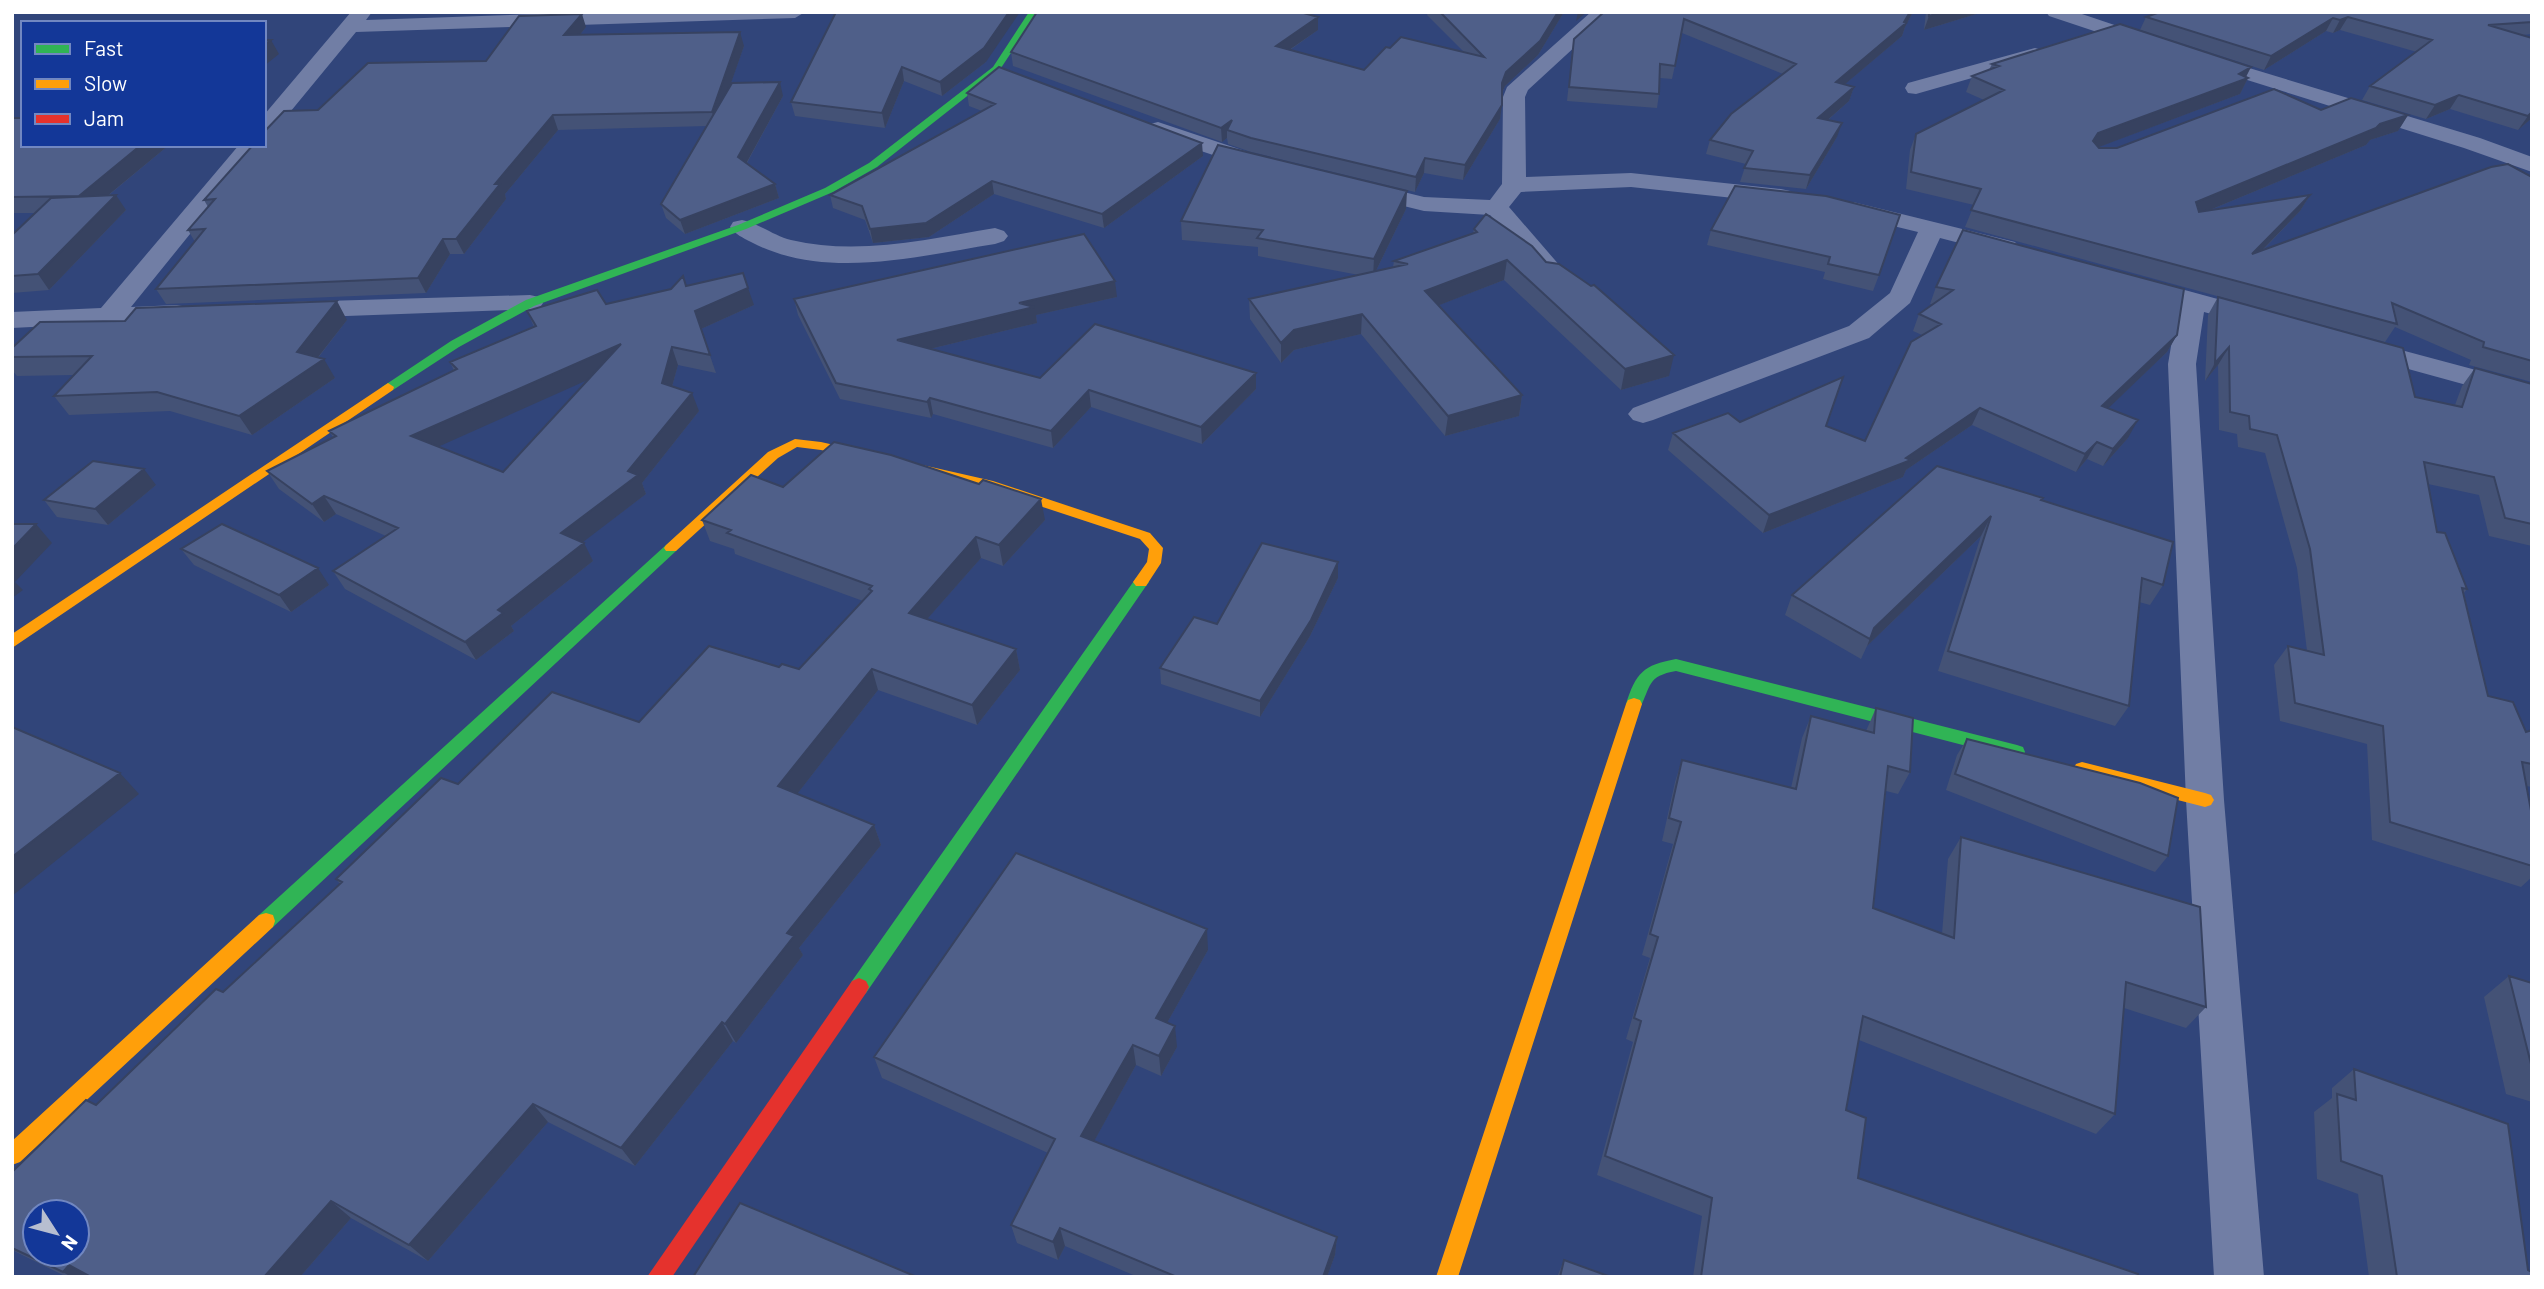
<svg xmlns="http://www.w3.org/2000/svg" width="2544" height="1289" font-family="Barlow,sans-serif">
	<rect width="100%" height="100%" fill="#31457a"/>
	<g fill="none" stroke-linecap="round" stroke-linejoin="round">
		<path fill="#717ea5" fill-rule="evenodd" d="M351,12H372L366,20L599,12H805L795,18L356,32L272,134L264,136V115Z
			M1591,12H1620L1617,16L1603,21L1528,90L1525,97L1526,177L1631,173L1781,189L1790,191L1793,196L1790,201L1781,203L1631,187L1521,192L1509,207L1567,274L1563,280L1554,282L1545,280L1490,215L1424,211L1351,193L1347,188L1351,183L1359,181L1424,197L1490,200L1502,184L1503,97L1507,87Z
			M2046,12H2076L2156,39L2159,43L2156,47H2142L2049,16Z
			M2035,48L2042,50L2045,54L2042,58L1916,94L1908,93L1905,88L1908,83Z
			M2203,54L2480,138L2532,157V172L2464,148L2196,64L2193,60L2196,56Z
			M1158,122L1269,159L1273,164L1269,169L1261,171L1150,134L1147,129L1150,124Z
			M239,145H262L131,307L177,305L187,307L190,313L187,319L12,328V312L101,308Z
			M1853,202L2015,242L2019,247L2015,252L2006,255L1940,238L1910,303L1869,338L1653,420L1643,423L1633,420L1628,414L1633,408L1849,326L1890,293L1918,232L1844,214L1841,209L1844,204Z
			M742,220C760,224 774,236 791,240C859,256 928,239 995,228L1004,231L1008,236L1004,241L995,244C918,256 825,281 751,242C743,238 735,234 730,227L733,222Z
			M2137,277L2269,313L2273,319L2269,325L2259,327L2204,312L2196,364L2224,800L2264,1277H2214L2186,800L2168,364L2178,305L2128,291L2124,285L2128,279Z
			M530,295L539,297L543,303L539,309L292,318L283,316L279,310L283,304L292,302Z
			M2360,339L2532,385V403L2350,353L2346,347L2350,341Z"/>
		<path fill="#30b455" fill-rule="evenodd" d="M1029,12H1038L999,71L877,167L833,192L746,229L534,306L459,347L393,390H383L382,387L451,341L526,300L738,225L825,188L869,163L993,67Z
			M671,543L678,548L676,551L273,927L266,929L259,927L257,921L259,915L666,545Z
			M1141,577L1146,578L1149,582L1146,586L866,993L859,996L852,993L849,987L852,981L1136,578Z
			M1676,659L2017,745L2023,747L2025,752L2023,757L2017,759L1676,671C1647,676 1651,686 1640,708H1628L1626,704C1636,673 1643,665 1676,659Z"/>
		<path fill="#ff9f0a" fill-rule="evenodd" d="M388,383L394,387L393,390L12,648V634Z
			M795,439L821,442L993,481L1150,533L1163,548L1161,563L1146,586H1136L1133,582L1147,562L1149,549L1140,539L985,488L821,450L797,447L778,458L676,551H666L664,548L666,545L768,452Z
			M1634,698L1640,700L1642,704L1458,1277H1436L1626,704L1628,700Z
			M2082,762L2205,793L2211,795L2214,800L2211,805L2205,807L2076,774L2073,769L2076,764Z
			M266,913L273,915L275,921L273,927L20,1162L12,1165V1141L259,915Z"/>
		<path fill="#e5322d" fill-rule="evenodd" d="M859,978L866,981L869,987L866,993L672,1277H647L852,981Z"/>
	</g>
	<path fill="#445276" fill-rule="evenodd" d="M836,12L986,62L942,96L904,81L885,128L795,116L791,102Z
		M1428,12H1564L1538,55L1505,86L1502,93L1500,119L1463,180L1424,173L1415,192L1251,152L1228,144L1227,138L1222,142L1013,66L1011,52L1318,30L1290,50L1364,70L1464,52L1427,15Z
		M1604,12H1913L1905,27L1902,36L1845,84L1854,87L1849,101L1828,120L1837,137L1806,189L1740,182L1746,164L1706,154L1710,140L1783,74L1682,33L1672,79L1660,78L1659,94L1657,108L1567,101L1572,53Z
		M1926,12H1983L1924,30Z
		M2532,12V34L2522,35L2532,118L2518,130L2450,109L2426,119L2362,100L2370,86L2417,52L2340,30L2333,33L2326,31L2264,70L2140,30L2146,17Z
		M586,27L580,35L744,46L729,88L783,96L747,163L775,184L779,198L685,234L666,218L661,204L707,126L558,130L505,194L506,199L464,254H450L426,293L166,304L156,289L195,242L188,230L208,207L204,200L318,110L486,61Z
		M1992,64L2248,78L2240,94L2098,147L2099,148H2117L2321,110L2408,115L2398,131L2370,140L2366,145L2210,210L2310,195L2300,211L2263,250L2532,177V382L2469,365L2471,360L2395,327L2385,342L1965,227L1974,205L1906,189L1910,150L1916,134L1984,100L1966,92L1972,76L1989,70Z
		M967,93L1203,156L1104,228L994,194L929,237L873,243L865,220L833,208L830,195L982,111L969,106Z
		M12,118L23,145H169L109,195L126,210L49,290L12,293V235L35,213H12Z
		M1735,186L1879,275L1873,291L1823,279L1825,272L1707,245L1711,230Z
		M1406,209L1376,271L1393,267L1394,261L1473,233L1474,229L1546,262L1669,376L1621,390L1504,280L1439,305L1522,395L1519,416L1445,436L1361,334L1294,350L1281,363L1250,319L1249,299L1359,275L1258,256V247L1182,240L1181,221Z
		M686,286L754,305L701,329L716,373L678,365L672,387L699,411L642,483L646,494L582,542L593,561L511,626L514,631L476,660L345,589L333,571L386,536L336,514L324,522L279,489L267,471L333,437L329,431L454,371L450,362L534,327L527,311L606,304ZM588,379L503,472L438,446Z
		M1936,287L2177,335L2167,352L2108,408L2128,438L2103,466L2087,459L2076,472L1972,425L1906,470L1903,477L1763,533L1668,450L1673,433L1740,422L1826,426L1865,441L1922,335L1913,331L1919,314L1933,304H1930Z
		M1117,297L1036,315L1037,323L930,349L1040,378L1256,373V389L1202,444L1091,407L1053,448L933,414L931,418L840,399L798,315L794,299Z
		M2218,297L2415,397L2455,405L2462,386L2475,368L2532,384V546L2489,536L2479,495L2428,484L2437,532L2467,589L2464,593L2488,696L2526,732L2532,730V787L2526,786L2532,816V877L2521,887L2372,840L2367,744L2280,721L2274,665L2288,646L2307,651L2297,568L2265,453L2238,447L2237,434L2219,430L2218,365L2205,381L2208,315Z
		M347,320L318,358L335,378L252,435L170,411L69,415L54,396L74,375L17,376L12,370V348Z
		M156,485L108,525L57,517L44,500Z
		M783,487L1045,520L1003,566L981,558L927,619L1016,649L1020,670L977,725L878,690L797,794L874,825L881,845L799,948L803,955L736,1043L733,1041L635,1166L548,1122L428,1261L351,1218L300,1277H67L12,1250V1172L96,1105L223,992L340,884L336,879L458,784L639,722L779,667L799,669L863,601L735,554L734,549L710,541L702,520Z
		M2043,498L2042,501L2163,585L2150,605L2139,602L2129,706L2115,726L1938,671L1981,536L1867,646L1861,659L1785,615L1792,595Z
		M181,549L329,585L291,612L194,565Z
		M1338,578L1310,636L1260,717L1161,684L1160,668L1217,624Z
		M1876,708L1910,772L1898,794L1886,791L1873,908L1942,934L1948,859L1961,837L2206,1007L2186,1028L2124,1008L2115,1114L2096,1134L1859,1040L1846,1110L1858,1178L2138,1277H1693L1702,1216L1597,1175L1633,1042L1626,1039L1650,958L1642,955L1673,844L1662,841L1675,782L1682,760L1791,788L1802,738L1811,716L1866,731Z
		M1967,739L2168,856L2155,872L1946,790L1957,755Z
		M1208,950L1167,1023L1177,1047L1161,1076L1136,1065L1094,1141L1337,1237L1335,1255L1327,1277H1138L1065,1246L1058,1260L1017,1243L1011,1225L1048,1153L882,1078L874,1057Z
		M2509,976L2532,983V1102L2506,1094L2484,997Z
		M2354,1069L2528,1270L2532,1277H2369L2358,1194L2317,1179L2314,1112L2332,1098V1088Z
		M1564,1260L1611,1277H1557Z"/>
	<path fill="#374260" d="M1009,12H1020L986,62L942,96L940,82Z
		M1558,12H1564L1538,55L1505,86L1500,97L1502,83L1506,72Z
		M1578,12H1587L1576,21Z
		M1910,12H1913L1905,27L1902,36L1831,96L1836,82L1904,22Z
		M1942,12H1983L1924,30L1929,16Z
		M582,14L586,27L569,49L564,35Z
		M1318,17V30L1276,59V46Z
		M2348,17L2340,30L2333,33L2340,20Z
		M2333,18L2326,31L2264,70L2271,56Z
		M740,32L744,46L716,126L712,112Z
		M271,40L279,54L264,66V45Z
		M902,67L904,81L885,128L882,113Z
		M2251,67L2245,79L2248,78L2240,94L2091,150L2093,141L2098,133L2239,74Z
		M780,82L783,96L742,171L738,157Z
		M1854,87L1849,101L1814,132L1818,118Z
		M2459,95L2450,109L2426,119L2435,105Z
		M1502,105L1500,119L1463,180L1465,165Z
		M2532,112V118L2518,130L2528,116Z
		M553,115L558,130L505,194L506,199L464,254L456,239L495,184Z
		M2408,115L2398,131L2370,140L2366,145L2188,219L2196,202L2380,124Z
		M1232,120L1227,130V138L1222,142L1221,128Z
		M1842,123L1837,137L1806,189L1810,175Z
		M1202,143L1203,156L1104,228L1102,214Z
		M141,145H169L89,211L79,196Z
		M1425,158L1424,173L1415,192L1416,177Z
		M992,181L994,194L929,237L873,243L870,229Z
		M775,184L779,198L685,234L680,220Z
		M1407,191L1406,209L1373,277L1374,259Z
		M116,195L126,210L49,290L38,274Z
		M2310,195L2300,211L2242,271L2252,254Z
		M443,239L450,254L426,293L418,278Z
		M1507,260L1504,280L1424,311L1425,291Z
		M1115,281L1117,297L1036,315L1037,323L901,356L897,340L1019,303Z
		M748,288L754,305L701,329L716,373L695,311Z
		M337,301L347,320L308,370L297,352Z
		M1362,314L1361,334L1294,350L1281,363V343L1294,330Z
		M2177,335L2167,352L2093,423L2102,406Z
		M621,344L628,362L422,454L411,436Z
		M672,347L678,365L668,401L662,383Z
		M2229,347L2218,365L2205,381L2215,363Z
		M1674,355L1669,376L1621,390L1625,369Z
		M324,359L335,378L252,435L239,416Z
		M1256,373V389L1202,444L1201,427Z
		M1089,390L1091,407L1053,448L1051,431Z
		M692,393L699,411L642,483L646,494L570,552L561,533L628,471Z
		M1522,395L1519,416L1445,436L1448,416Z
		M930,398L933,414L931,418L927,402Z
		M1980,408L1972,425L1906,470L1903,477L1763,533L1769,515L1906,458Z
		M2138,420L2128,438L2103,466L2113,449Z
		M2097,442L2087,459L2076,472L2085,454Z
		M144,469L156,485L108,525L95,509Z
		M324,496L336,514L324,522L312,504Z
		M1041,499L1045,520L1003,566L999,545Z
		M1991,516L1981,536L1867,646L1874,628Z
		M36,524L52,543L15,582L23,590L12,598V549Z
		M976,537L981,558L914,634L909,613Z
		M584,543L593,561L511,626L514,631L476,660L465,642L498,610Z
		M1338,562V578L1310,636L1260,717V701Z
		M318,568L329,585L291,612L279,595Z
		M1016,649L1020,670L977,725L972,705Z
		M872,669L878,690L787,807L778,786Z
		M120,773L139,794L12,896V857Z
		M874,825L881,845L799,948L803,955L736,1043L725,1024L787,933Z
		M1207,929L1208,950L1158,1039L1156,1018Z
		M722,1022L733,1041L635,1166L621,1148Z
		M1175,1026L1177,1047L1161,1076L1159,1056Z
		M1133,1045L1136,1065L1086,1156L1081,1136Z
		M533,1104L548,1122L428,1261L409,1245Z
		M331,1201L351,1218L300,1277H264Z
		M1060,1228L1065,1246L1058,1260L1053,1242Z
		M1337,1237L1335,1255L1327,1277H1323Z
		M69,1265L89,1277H71L63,1272Z"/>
	<path fill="#4f5f89" stroke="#374260" stroke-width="2" fill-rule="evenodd" d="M836,12H1009L984,48L940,82L902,67L882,113L791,102Z
		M1037,12H1300L1318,17L1276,46L1364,70L1386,47L1390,48L1401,37L1484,57L1440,12H1558L1540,41L1506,72L1502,83V105L1465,165L1425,158L1416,177L1251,138L1227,130L1232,120L1221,128L1011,52Z
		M1604,12H1910L1904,22L1906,23L1836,82L1854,87L1818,118L1842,123L1810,175L1744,168L1753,151L1710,140L1731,114L1796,64L1684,19L1675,66L1660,64L1659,94L1569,87L1574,39Z
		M1929,12H1942L1929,16Z
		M2160,12H2532V22L2488,25L2532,38V112L2528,116L2459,95L2435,105L2370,86L2432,40L2348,17L2340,20L2333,18L2271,56L2146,17Z
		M582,14L564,35L740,32L712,112L553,115L495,184H500L456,239H443L418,278L156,289L205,229L188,230L215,199L204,200L253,145H264V132L284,111L318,110L368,63L486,61L519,16Z
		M2120,24L2251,67L2239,74L2248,78L2098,133L2093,141L2099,148H2117L2274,89L2321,110L2351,98L2408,115L2380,124L2376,128L2196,202L2199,212L2310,195L2252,254L2491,167L2508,164L2532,177V361L2483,347L2484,342L2392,303L2397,324L1971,210L1981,189L1911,172L1916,134L2004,90L1972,76L1999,66L1992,64Z
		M264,40H271L264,45Z
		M999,67L1202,143L1102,214L992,181L926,223L870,229L862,206L830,195L995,104L967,93Z
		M780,82L738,157L775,184L680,220L661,204L732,83Z
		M12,118H23V145H141L79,196L12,197Z
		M1218,145L1407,191L1374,259L1257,238L1263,230L1181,221Z
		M1735,186L1826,196L1900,215L1879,275L1828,264L1830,257L1711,230Z
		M116,195L38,274L12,276V235L51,198Z
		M1486,214L1532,246L1546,262L1559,264L1591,286L1594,285L1674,355L1625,369L1507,260L1425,291L1522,395L1448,416L1362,314L1294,330L1281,343L1249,299L1408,264L1394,261L1477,232L1474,229Z
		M1963,230L2184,289L2177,335L2102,406L2138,420L2113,449L2097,442L2085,454L1980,408L1906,458L1911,460L1769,515L1673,433L1728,413L1740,422L1843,377L1826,426L1865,441L1911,342L1941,324L1919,314L1953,290L1936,287Z
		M1084,234L1115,281L1019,303L1034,307L897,340L1040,378L1095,324L1256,373L1201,427L1089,390L1051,431L930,398L927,402L836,383L794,299Z
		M743,273L748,288L695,311L710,355L672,347L662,383L692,393L628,471L638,475L561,533L584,543L498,610L503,613L465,642L333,571L398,528L324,496L312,504L267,471L336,436L329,431L457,369L450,362L536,326L527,311L597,290L606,304L671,289L683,276L686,286ZM621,344L503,472L411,436Z
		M2218,297L2403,348L2415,397L2462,407L2475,368L2532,384V524L2505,518L2494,477L2424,462L2437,532L2445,533L2467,589L2462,588L2488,696L2513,702L2526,732L2532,730V764L2522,762L2532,816V866L2390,822L2383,726L2295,703L2288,646L2324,655L2310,549L2277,435L2250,429L2249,416L2230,412L2229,347L2215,363Z
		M337,301L297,352L324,359L239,416L157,392L54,396L92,356L12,357V348L40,322L125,321L136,308Z
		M834,442L891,455L979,484L983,480L1041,499L999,545L976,537L909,613L1016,649L972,705L872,669L778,786L874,825L787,933L794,936L725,1024L722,1022L621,1148L533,1104L409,1245L331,1201L264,1277H91L69,1265L63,1272L12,1248V1172L86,1100L96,1105L216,989L223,992L342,882L336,879L441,778L458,784L552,692L639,722L709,646L779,667L782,664L799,669L872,591L869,589L872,586L727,533L731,530L702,520L751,475L783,487ZM35,1212H77V1254H35Z
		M93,461L144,469L95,509L44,500Z
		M1937,466L2043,498L2041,500L2173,542L2163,585L2142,578L2129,706L1948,651L1991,516L1874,628L1870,639L1792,595Z
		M12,524H36L12,549Z
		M222,524L318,568L279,595L181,549Z
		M1262,543L1338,562L1311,620L1260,701L1160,668L1194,617L1217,624Z
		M1876,708L1913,718L1910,772L1888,766L1873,908L1954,938L1961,837L2200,907L2206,1007L2126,982L2115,1114L1863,1016L1846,1110L1866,1118L1858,1178L2138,1274V1277H1701L1712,1198L1605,1156L1641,1021L1634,1018L1658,937L1650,934L1681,822L1669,818L1682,760L1796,789L1811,716L1874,733Z
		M12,727L120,773L12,857Z
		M1967,739L2140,783L2178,798L2168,856L1955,774Z
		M1016,853L1207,929L1156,1018L1175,1026L1159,1056L1133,1045L1081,1136L1337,1237L1323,1277H1177L1060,1228L1053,1242L1011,1225L1055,1139L874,1057Z
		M2509,976L2532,983V1068Z
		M2354,1069L2508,1124L2528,1270L2532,1272V1277H2397L2382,1176L2341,1161L2337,1094L2356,1100Z
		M740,1203L917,1277H693Z
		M1564,1260L1611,1277H1560Z"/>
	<rect width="2544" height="1289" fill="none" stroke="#ffffff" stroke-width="28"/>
	<rect x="21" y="21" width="245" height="126" fill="#133798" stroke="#7187c1" stroke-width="2"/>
	<rect x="35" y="44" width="35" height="10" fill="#30b455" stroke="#7187c1" stroke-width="2"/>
	<text x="84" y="56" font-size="21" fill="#ffffff">Fast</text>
	<rect x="35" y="79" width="35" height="10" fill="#ff9f0a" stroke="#7187c1" stroke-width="2"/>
	<text x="84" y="91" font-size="21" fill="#ffffff">Slow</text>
	<rect x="35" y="114" width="35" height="10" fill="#e5322d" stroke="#7187c1" stroke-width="2"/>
	<text x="84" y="126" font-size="21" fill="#ffffff">Jam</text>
	<g transform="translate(56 1233) rotate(126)"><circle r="33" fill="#133798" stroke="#7187c1" stroke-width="2"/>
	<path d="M0-5L12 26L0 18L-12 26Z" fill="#b7bed0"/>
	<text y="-10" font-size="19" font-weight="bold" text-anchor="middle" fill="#ffffff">N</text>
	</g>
</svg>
